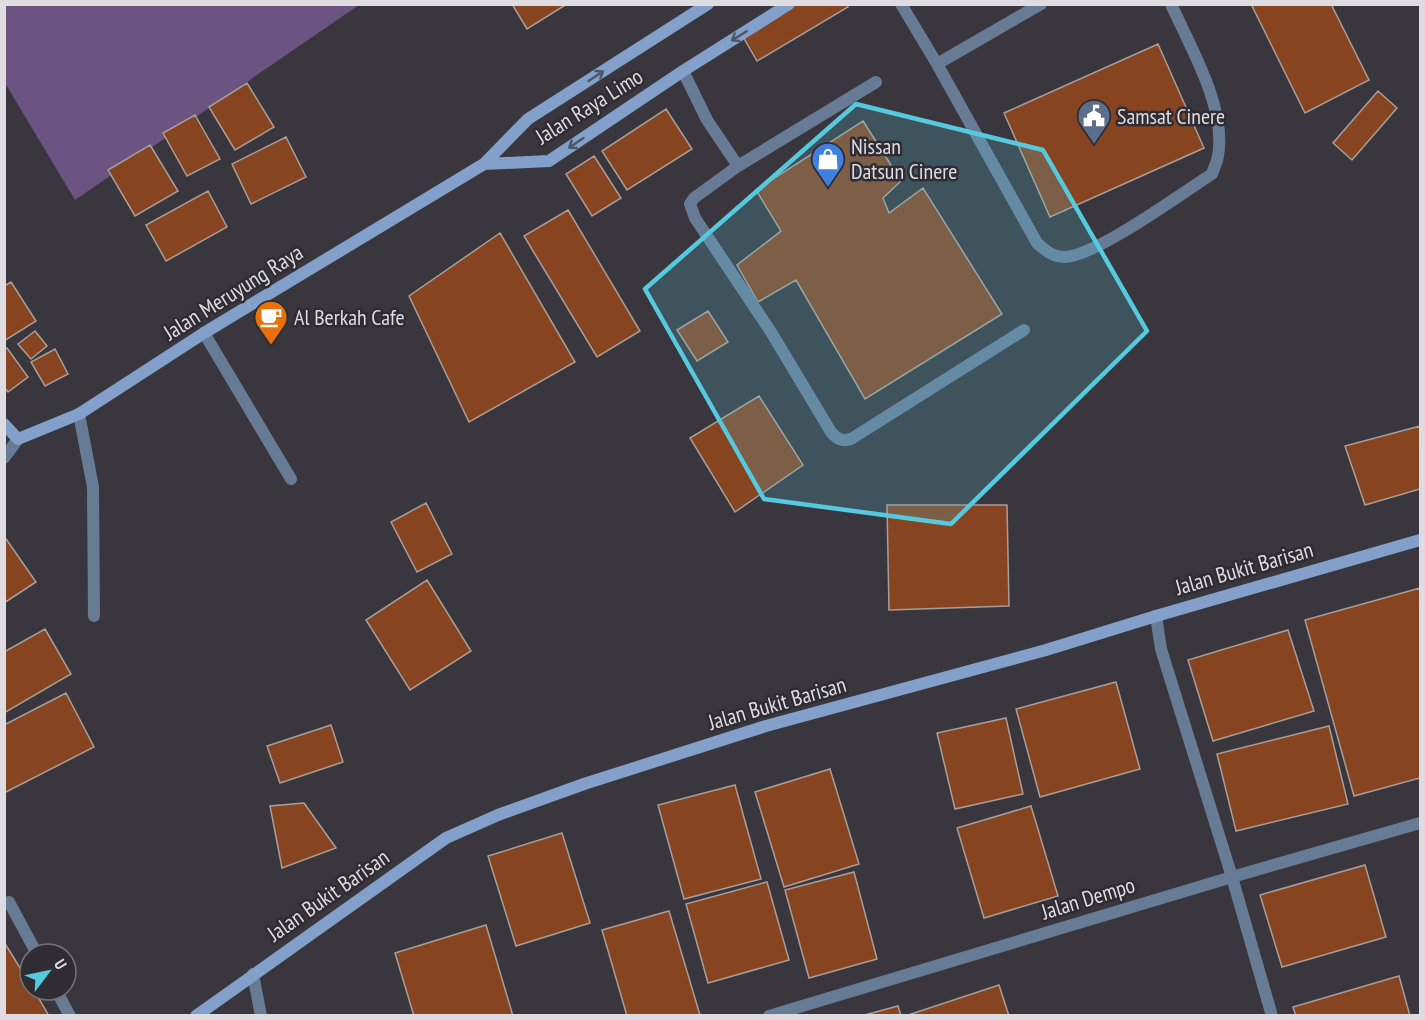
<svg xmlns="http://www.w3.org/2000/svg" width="1425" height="1020" font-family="'PT Sans Narrow',sans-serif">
	<rect width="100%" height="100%" fill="#3a363d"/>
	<path fill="#6b5382" d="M5,5H359L75,200L5,83Z"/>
	<path fill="#874421" stroke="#a89e99" stroke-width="1.5" d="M512,4H567L527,29Z
		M792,4H847L848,7L757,61L742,35Z
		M1251,4H1331L1369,80L1305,113Z
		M1158,44L1204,148L1050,217L1004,113Z
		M247,83L274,127L235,150L209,107Z
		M1378,91L1397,108L1352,160L1333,143Z
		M666,109L692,149L627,190L602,151Z
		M195,115L220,159L187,176L163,133Z
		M863,121L901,181L883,198L889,213L923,188L1002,314L865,399L796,280L758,302L737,265L781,231L756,190Z
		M286,137L306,177L251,204L232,164Z
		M150,145L178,191L135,216L108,170Z
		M594,156L621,198L592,216L566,174Z
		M208,191L227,227L166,261L146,225Z
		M568,210L640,331L597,357L524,236Z
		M500,233L575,362L469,422L409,296Z
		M11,282L36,321L4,341V286Z
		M708,311L728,342L697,361L677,330Z
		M35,331L47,346L31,359L18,344Z
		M7,348L28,377L8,392L4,387V350Z
		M55,349L68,374L45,386L31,362Z
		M759,396L803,465L735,512L690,438Z
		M1420,426V489L1365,505L1345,446Z
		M426,503L452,554L417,572L391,522Z
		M887,505H1007L1009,606L889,610Z
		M4,536L36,582L4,603Z
		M427,580L471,651L410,690L366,620Z
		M1420,588V778L1354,796L1305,620Z
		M45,629L71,674L4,713V652Z
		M1288,630L1314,711L1213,741L1188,660Z
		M1116,682L1140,769L1040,797L1016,709Z
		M66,693L94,747L4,793V725Z
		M1006,718L1023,794L955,809L937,733Z
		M331,725L343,762L280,783L267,746Z
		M1329,726L1348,804L1236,831L1217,754Z
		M830,769L859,864L784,887L755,792Z
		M735,785L761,879L684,899L658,805Z
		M304,803L336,848L282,868L270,806Z
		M1031,806L1058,896L984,918L957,828Z
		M562,833L590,923L516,946L488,856Z
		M1365,865L1386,937L1282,967L1260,895Z
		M854,872L877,959L809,978L785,890Z
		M767,882L789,960L708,983L686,904Z
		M669,911L700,1015L627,1016L602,930Z
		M486,925L513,1016H414L395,953Z
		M4,942L30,984V990H34L49,1016H4Z
		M1399,976L1410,1016H1296L1293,1007Z
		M999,985L1009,1016H908V1015Z
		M898,1006L901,1016H861Z"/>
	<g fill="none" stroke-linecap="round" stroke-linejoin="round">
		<path stroke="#687b95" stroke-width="12" d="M901,4L937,64L1037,243C1045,250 1052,257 1064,257C1095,257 1182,193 1212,174C1214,168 1217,162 1218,156C1227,108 1190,47 1171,4
			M937,64L1041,4
			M683,71L707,120L738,166
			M876,82L738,166L694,198L690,204L695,218L771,332L831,432C837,439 842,442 851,439L1024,330
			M204,333L291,479"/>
		<path stroke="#687b95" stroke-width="12" d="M79,414L93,487L94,616
			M4,458L18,439
			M1156,616L1161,649L1232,877L1272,1016
			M9,902L37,954
			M253,974L261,1016
			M56,990L70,1016
			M769,1016L1232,877L1420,823"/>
		<path stroke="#82a0ca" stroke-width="12" d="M484,164L549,161L683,71L789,4
			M4,424L18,439L79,414L204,333L484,164L528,119L708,4
			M196,1016L446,838L498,815L584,784L766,726L1046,650L1156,616L1420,540"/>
	</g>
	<defs><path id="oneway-shaft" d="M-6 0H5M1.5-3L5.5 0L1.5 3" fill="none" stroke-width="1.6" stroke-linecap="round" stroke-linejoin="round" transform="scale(1.5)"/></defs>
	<g stroke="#4c5568">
		<use href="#oneway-shaft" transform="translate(739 36) rotate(148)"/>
		<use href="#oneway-shaft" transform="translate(596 76) rotate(-33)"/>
		<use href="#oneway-shaft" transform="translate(576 143) rotate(146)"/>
	</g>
	<path fill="#55cadf" fill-opacity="0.2" stroke="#55cadf" stroke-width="4.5" stroke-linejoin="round" d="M856,104L1043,150L1147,331L951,524L764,499L645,289Z"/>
	<defs>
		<g id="civic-pin" transform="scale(1.725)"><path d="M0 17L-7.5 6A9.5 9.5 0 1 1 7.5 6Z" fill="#5c6f8a" stroke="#2f2c33"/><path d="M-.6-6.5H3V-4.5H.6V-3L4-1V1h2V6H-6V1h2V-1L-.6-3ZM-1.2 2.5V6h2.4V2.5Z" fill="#fff"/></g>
		<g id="shop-pin" transform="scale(1.725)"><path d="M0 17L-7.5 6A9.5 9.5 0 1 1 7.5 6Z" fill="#3f7fe0" stroke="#2f2c33"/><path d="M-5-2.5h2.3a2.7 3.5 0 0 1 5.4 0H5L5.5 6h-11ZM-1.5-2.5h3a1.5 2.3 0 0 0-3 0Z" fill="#fff"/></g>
		<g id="cafe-pin" transform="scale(1.725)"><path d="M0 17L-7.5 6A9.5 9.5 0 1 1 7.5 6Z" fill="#e8710a" stroke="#2f2c33"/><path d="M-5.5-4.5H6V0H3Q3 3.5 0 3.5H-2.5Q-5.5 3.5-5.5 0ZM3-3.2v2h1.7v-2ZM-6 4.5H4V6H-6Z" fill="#fff"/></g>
	</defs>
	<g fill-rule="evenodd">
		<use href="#civic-pin" x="1094" y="116"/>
		<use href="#shop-pin" x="828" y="159"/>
		<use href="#cafe-pin" x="271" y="317"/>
	</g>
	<g text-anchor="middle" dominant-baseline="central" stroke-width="5" stroke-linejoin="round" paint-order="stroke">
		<g font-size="22" fill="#dfdce1" stroke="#2f2c33">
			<text transform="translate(589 106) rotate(-32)">Jalan Raya Limo</text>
			<text transform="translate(233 292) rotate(-32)">Jalan Meruyung Raya</text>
			<text transform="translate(1244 568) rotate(-16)">Jalan Bukit Barisan</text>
			<text transform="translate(777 703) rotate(-16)">Jalan Bukit Barisan</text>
			<text transform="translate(328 895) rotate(-35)">Jalan Bukit Barisan</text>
			<text transform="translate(1088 898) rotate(-17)">Jalan Dempo</text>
		</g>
		<g font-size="22" fill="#dfdce1" stroke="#2f2c33" text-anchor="start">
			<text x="1117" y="116">Samsat Cinere</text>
			<text x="851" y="146">Nissan<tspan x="851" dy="25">Datsun Cinere</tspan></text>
			<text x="294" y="317">Al Berkah Cafe</text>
		</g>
	</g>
	<rect width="1425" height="1020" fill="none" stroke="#dfdce1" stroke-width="12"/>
	<g transform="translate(48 972) rotate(58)"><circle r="28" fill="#2f2c33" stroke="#757279" stroke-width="1.5"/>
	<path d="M0-4.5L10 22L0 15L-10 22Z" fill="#55cadf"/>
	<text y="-9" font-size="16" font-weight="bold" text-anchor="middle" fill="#dfdce1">U</text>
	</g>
</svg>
